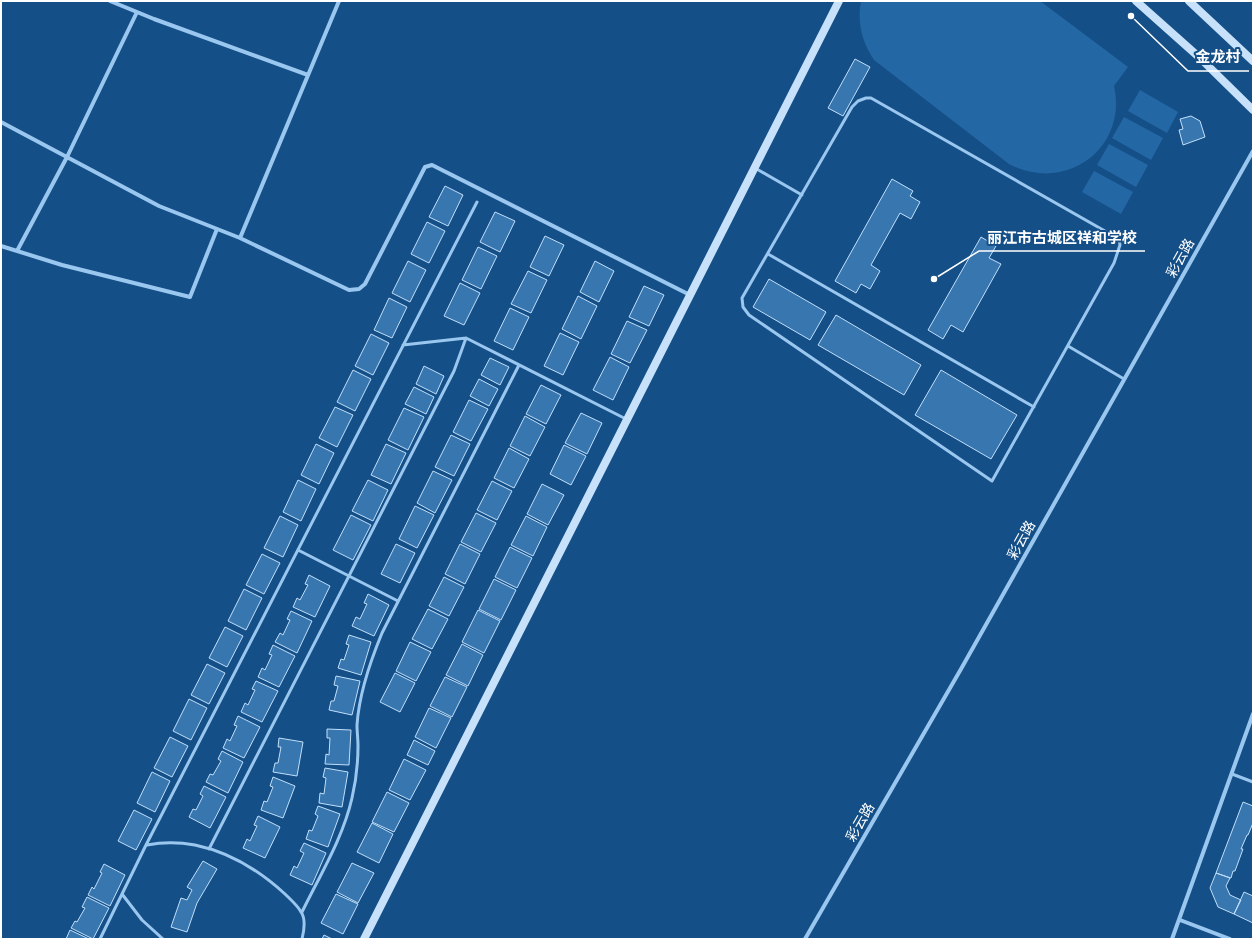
<svg xmlns="http://www.w3.org/2000/svg" width="1254" height="940" font-family="'Archivo Narrow','Noto Sans SC',sans-serif">
	<rect width="100%" height="100%" fill="#154f87"/>
	<path fill="#2467a5" d="M861,1H1040L1128,67L1114,86C1128,148 1066,194 1009,164L874,60C862,42 857,23 861,1Z
		M1140,90L1178,112L1167,133L1128,111Z
		M1124,117L1163,138L1151,160L1112,138Z
		M1109,144L1148,165L1136,187L1097,165Z
		M1094,171L1133,192L1121,214L1082,192Z"/>
	<path fill="#3876af" stroke="#c0dffb" d="M855,59L870,67L843,116L828,108Z
		M1191,116L1200,121L1205,137L1183,145L1179,130L1183,129L1180,119Z
		M892,179L913,191L910,196L920,202L911,219L900,213L871,265L880,271L870,289L861,284L856,293L835,281Z
		M445,186L463,195L448,226L429,217Z
		M495,212L515,221L500,252L480,242Z
		M427,222L445,231L429,263L411,254Z
		M545,236L564,245L549,276L530,267Z
		M981,237L996,246L989,258L1001,264L963,332L951,325L943,339L928,330Z
		M478,247L497,256L481,289L462,280Z
		M408,261L426,270L410,302L392,293Z
		M595,261L614,271L599,302L580,292Z
		M528,271L547,280L531,313L511,304Z
		M769,279L826,312L810,340L753,307Z
		M460,283L480,293L464,325L444,316Z
		M644,286L664,295L649,326L629,317Z
		M578,296L597,306L581,339L562,329Z
		M389,298L407,307L392,338L374,330Z
		M510,308L529,317L513,350L494,341Z
		M836,315L921,365L904,395L818,345Z
		M627,321L647,330L630,363L611,354Z
		M560,333L579,342L563,375L544,366Z
		M371,334L389,343L373,375L355,366Z
		M610,357L629,367L613,400L593,390Z
		M490,358L509,367L500,385L481,375Z
		M424,366L444,376L436,394L416,384Z
		M353,370L371,379L355,411L337,402Z
		M941,370L1017,415L991,459L915,415Z
		M479,379L498,389L489,406L470,396Z
		M541,385L561,395L546,424L526,414Z
		M414,387L434,397L426,414L405,404Z
		M469,400L488,409L471,441L453,432Z
		M335,407L353,415L337,447L319,438Z
		M404,408L424,417L408,450L388,440Z
		M581,413L602,423L587,454L565,443Z
		M525,416L545,427L530,456L510,446Z
		M451,435L470,444L454,476L435,467Z
		M316,444L334,453L319,484L301,475Z
		M386,444L406,453L391,484L371,475Z
		M564,445L586,456L571,485L550,474Z
		M509,448L529,459L514,488L494,478Z
		M433,471L452,480L435,513L417,503Z
		M298,480L316,489L301,521L283,512Z
		M368,480L388,490L373,521L352,511Z
		M492,481L512,491L497,520L477,510Z
		M542,484L564,495L548,525L527,514Z
		M415,506L434,515L417,548L399,539Z
		M476,513L496,523L481,552L461,542Z
		M351,515L371,525L353,560L333,550Z
		M280,516L298,525L283,557L264,548Z
		M526,516L547,527L533,556L511,545Z
		M396,544L415,553L400,583L381,574Z
		M460,544L480,554L465,584L445,574Z
		M510,547L532,558L517,588L495,577Z
		M262,554L280,563L264,594L246,585Z
		M309,575L330,586L315,617L293,607L297,598L300,600L308,585L305,584Z
		M444,577L464,587L449,616L429,606Z
		M494,579L516,590L501,620L479,609Z
		M244,589L262,598L246,630L228,621Z
		M368,594L389,605L374,636L352,626L356,617L360,619L367,604L364,603Z
		M428,609L448,619L432,649L412,639Z
		M478,610L500,621L484,653L462,642Z
		M291,611L312,621L297,653L275,642L280,633L283,635L290,620L287,619Z
		M225,627L243,636L227,667L209,658Z
		M349,635L371,642L361,675L338,668L341,659L344,660L349,645L346,644Z
		M410,642L431,652L416,681L396,671Z
		M462,644L483,655L468,686L446,675Z
		M273,645L295,656L279,687L258,677L262,668L265,670L272,655L269,654Z
		M207,664L225,673L209,704L191,695Z
		M395,673L415,683L400,712L380,702Z
		M336,676L360,681L352,715L329,710L331,701H334L338,686L334,685Z
		M445,677L467,687L452,717L430,706Z
		M256,681L278,691L262,722L241,712L245,703L248,705L255,690L252,689Z
		M189,699L207,708L191,740L173,731Z
		M429,708L451,718L436,748L415,737Z
		M238,716L260,727L244,758L223,748L227,739L230,741L237,726L234,725Z
		M327,729L351,730L349,765L325,764L326,754L329,755L330,738H327Z
		M170,737L188,746L172,777L154,768Z
		M279,738L303,742L297,776L273,772L275,763H278L281,747H278Z
		M414,740L435,751L428,765L407,755Z
		M222,751L243,762L228,793L206,782L210,774L213,775L221,761L218,759Z
		M404,759L426,770L410,800L389,790Z
		M325,768L348,772L342,807L319,803L320,793L324,794L326,778L323,777Z
		M152,772L170,781L155,812L137,803Z
		M273,777L295,786L283,818L261,810L264,801L267,802L273,787L270,786Z
		M204,786L226,797L210,828L189,817L193,809L196,810L203,796L200,794Z
		M387,792L409,803L394,832L372,822Z
		M1243,802L1253,806V823L1248,835H1247L1241,849H1243L1235,871H1233L1231,878L1216,873Z
		M318,806L340,814L328,847L306,839L309,830L312,831L318,816L315,814Z
		M134,810L152,819L136,850L118,841Z
		M258,816L280,827L265,858L243,848L247,839L250,841L257,826L254,825Z
		M372,823L393,834L379,863L357,852Z
		M304,843L326,853L312,885L290,875L294,866L297,868L304,853L300,851Z
		M203,861L217,869L197,903L187,932L171,927L181,898L187,900L192,890L187,887Z
		M352,863L374,873L358,903L337,892Z
		M104,864L125,875L110,906L88,895L92,887L94,889L102,873L100,872Z
		M1216,873L1230,878L1226,886L1230,895L1241,900L1234,914L1218,907L1210,888Z
		M1244,892L1253,896V923L1234,914Z
		M336,894L358,904L343,934L321,923Z
		M87,897L109,908L93,939L71,928L75,921L77,922L85,908L82,907Z
		M70,930L89,939H66Z
		M324,935L332,939H322Z"/>
	<g fill="none" stroke-linecap="round" stroke-linejoin="round">
		<path stroke="#9ac7ef" stroke-width="3" d="M866,98H871L1119,239L1120,245L1114,263L992,481L749,315L743,307L742,298L852,107L858,101Z
			M755,168L802,195
			M768,254L1034,407
			M403,345L466,338L626,419
			M1068,346L1124,379
			M298,550L398,601
			M1232,774L1253,782
			M147,845C163,842 178,842 195,845C229,852 260,871 285,894C290,899 298,906 301,912C306,919 304,931 302,939
			M209,849L454,371L466,338
			M122,894L142,920L163,939
			M302,912C320,875 343,838 352,798C356,781 358,763 358,746C358,739 357,732 357,725C359,693 370,662 382,633L519,365
			M100,939L146,845L477,202"/>
		<path stroke="#9ac7ef" stroke-width="4" d="M110,1L154,19L308,75
			M1,122L159,206L240,238L349,290L359,289L365,284L425,167L432,165L690,295
			M240,238L339,1
			M1,246L62,265L190,297L217,229
			M17,251L67,157L137,12
			M1180,920L1230,939
			M805,939L961,669L1253,151
			M1172,939L1253,714"/>
		<path stroke="#c7e1fa" stroke-width="8" d="M1136,1L1200,58L1253,110
			M1189,1L1253,61
			M364,939L839,1"/>
	</g>
	<g text-anchor="middle" dominant-baseline="central" stroke-width="4" stroke-linejoin="round" paint-order="stroke">
		<g font-size="14" fill="#fff" stroke="#154f87">
			<text transform="translate(1180 258) rotate(-61)">彩云路</text>
			<text transform="translate(1021 540) rotate(-61)">彩云路</text>
			<text transform="translate(860 822) rotate(-60)">彩云路</text>
		</g>
	</g>
	<path fill="none" stroke="#fff" stroke-width="1.5" d="M1131 16L1188 71H1249M934 279L979 251H1145"/>
	<g fill="#fff" stroke="#154f87" stroke-width="1.5">
		<circle cx="1131" cy="16" r="4"/>
		<circle cx="934" cy="279" r="4"/>
	</g>
	<g font-size="15" text-anchor="middle" font-weight="bold" fill="#fff" stroke="#154f87" stroke-width="4" stroke-linejoin="round" paint-order="stroke">
		<text x="1218" y="62">金龙村</text>
		<text x="1062" y="243">丽江市古城区祥和学校</text>
	</g>
	<rect width="1254" height="940" fill="none" stroke="#ffffff" stroke-width="4"/>
</svg>
